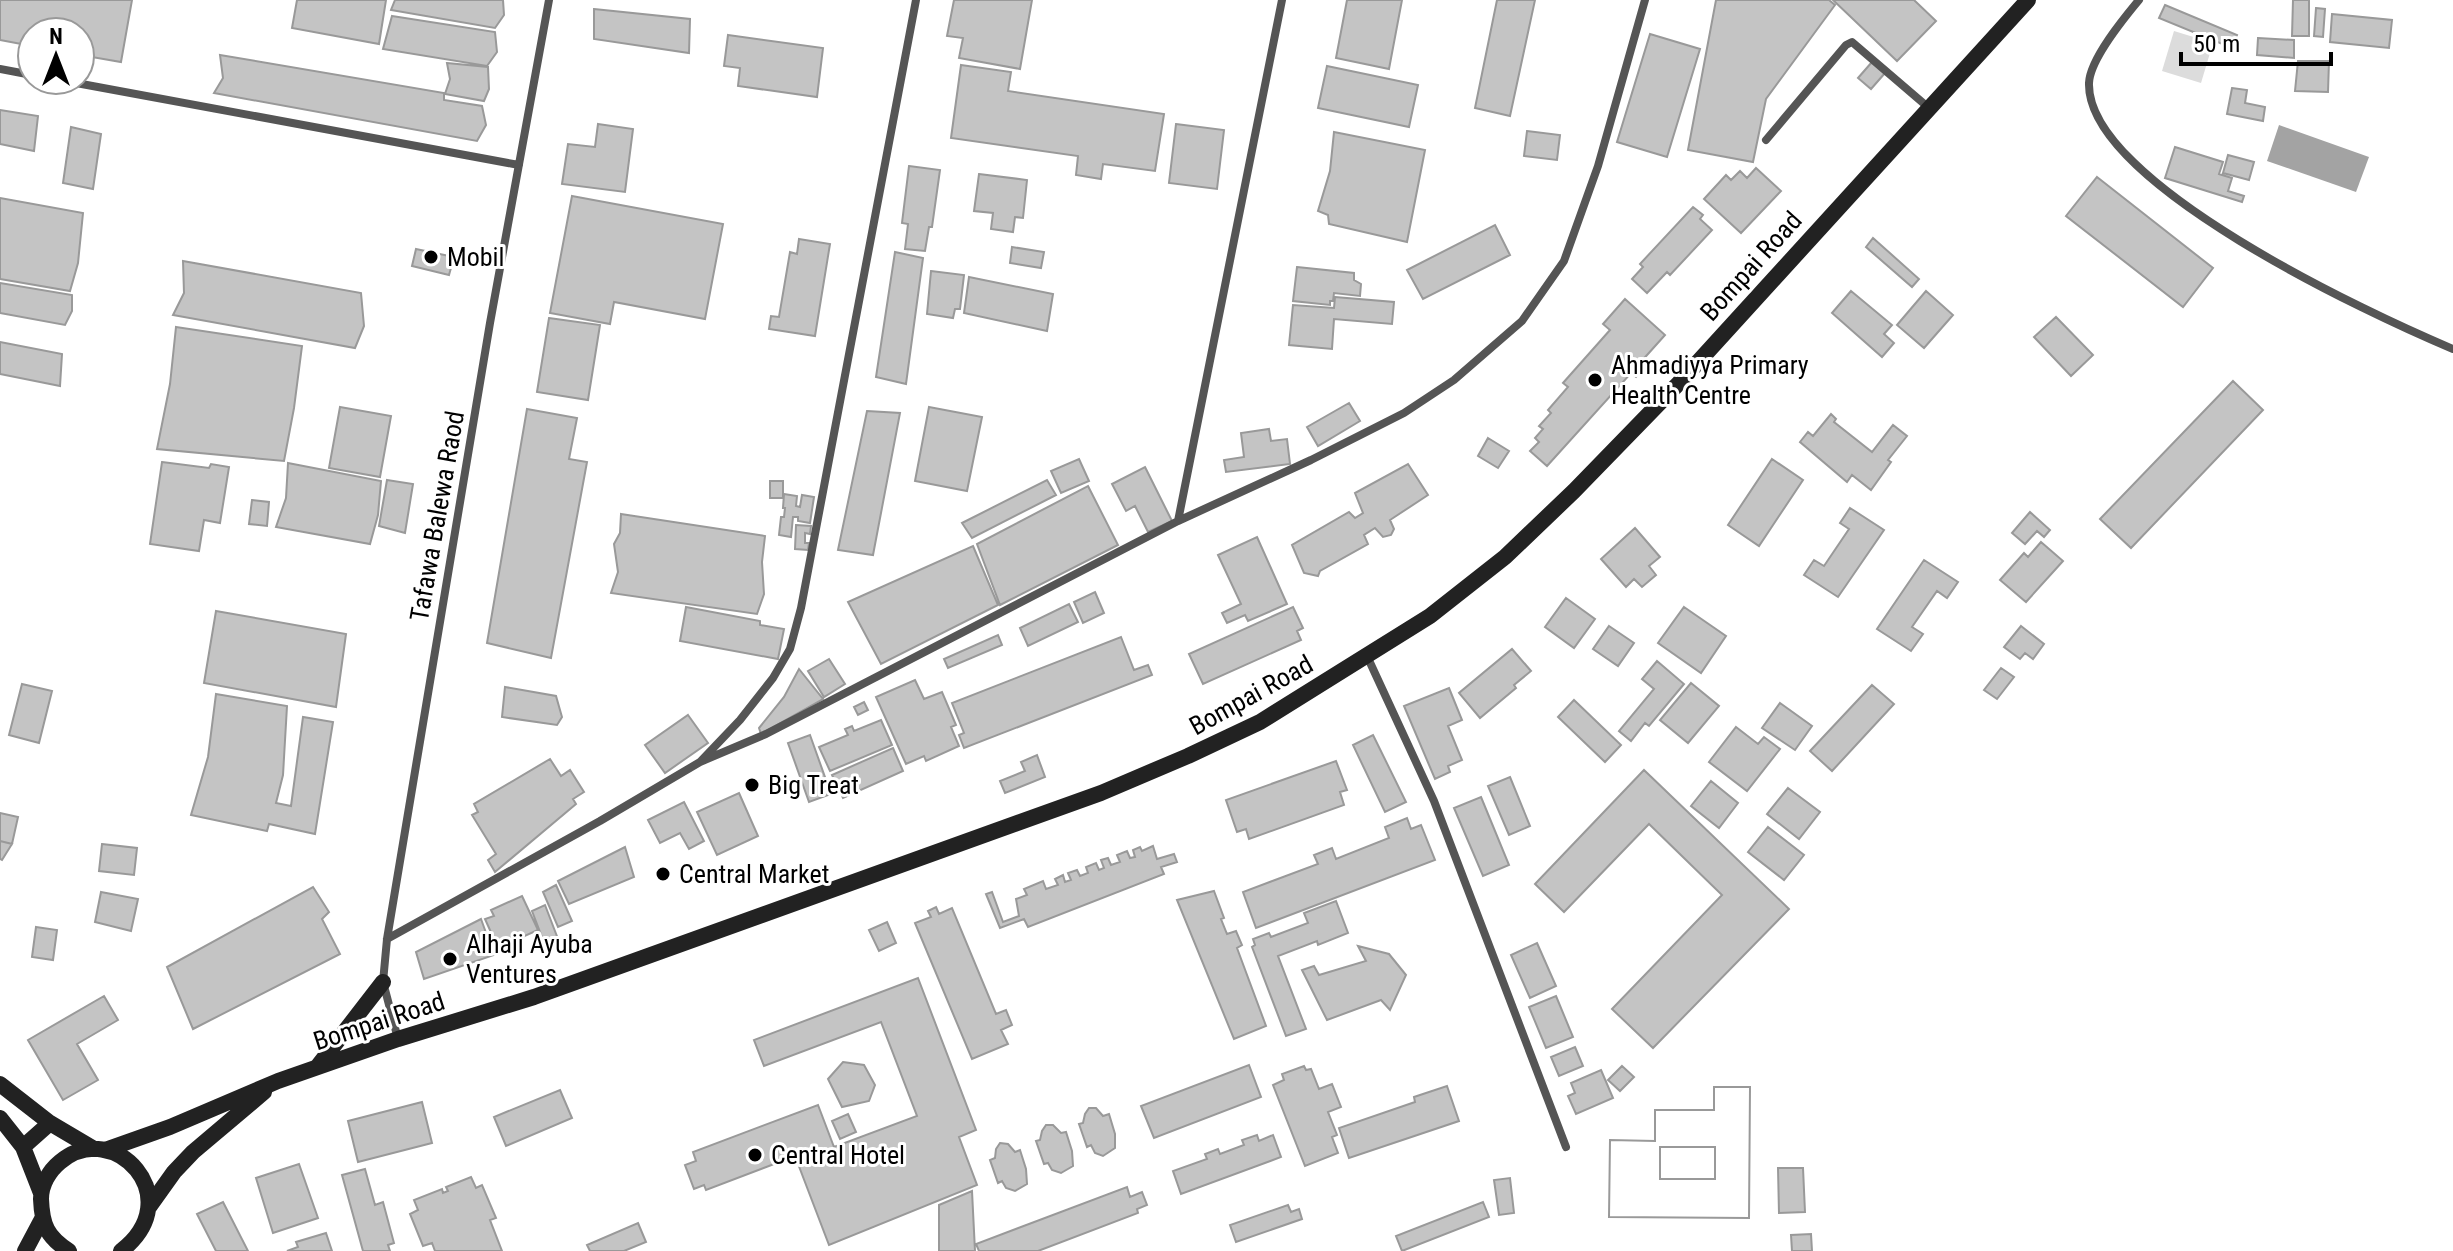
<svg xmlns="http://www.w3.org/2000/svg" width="2453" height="1251" font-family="'Roboto Condensed',sans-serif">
	<rect width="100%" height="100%" fill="#fff"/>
	<path fill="#dcdcdc" d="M2174,31L2213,43L2201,83L2162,71Z"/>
	<path fill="#a3a3a3" d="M2279,125L2369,157L2356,192L2267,161Z"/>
	<path fill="#c4c4c4" stroke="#999" stroke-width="2" fill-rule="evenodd" d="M0,0H132L121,62L80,55V32H32V46L0,40Z
		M297,0H386L379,44L292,28Z
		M395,0H503L504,15L495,28L391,10Z
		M954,0H1032L1020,69L959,58L963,38L947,36Z
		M1347,0H1402L1389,69L1336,58Z
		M1497,0H1535L1510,116L1475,108Z
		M1716,0H1829L1835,5L1766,99L1753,162L1688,150Z
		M1833,0H1914L1936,21L1897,61Z
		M2293,0H2309V36H2292Z
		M2165,5L2237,35L2232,48L2159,18Z
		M2316,8L2325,9L2323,37L2314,36Z
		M594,9L690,19L689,53L594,39Z
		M2332,14L2392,20L2389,48L2330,42Z
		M392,16L495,32L497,52L487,66L383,49Z
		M1650,34L1700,49L1667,157L1617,142Z
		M728,35L823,48L817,97L738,86L740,68L724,66Z
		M2258,38L2294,40V58L2257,55Z
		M220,55L444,93V100L482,106L486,125L477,141L214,93L223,78Z
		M2298,61H2329L2328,92L2295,91Z
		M1872,62L1885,73L1871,89L1858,78Z
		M447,63L488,67L489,89L484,101L445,94L450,79Z
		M961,65L1011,72L1008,91L1164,114L1155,171L1103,164L1101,179L1076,175L1078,156L951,138Z
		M1327,66L1418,85L1409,127L1318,108Z
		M2232,88L2247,90L2245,103L2265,107L2263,121L2227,114Z
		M0,110L38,116L34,151L0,144Z
		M598,124L633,129L625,192L562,184L568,144L595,147Z
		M1176,124L1224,130L1217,189L1169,183Z
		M71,127L101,134L93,189L63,183Z
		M1527,131L1560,135L1557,160L1524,156Z
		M1334,132L1425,150L1407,242L1329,224L1328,215L1318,211L1330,171Z
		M2175,147L2223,162L2219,174L2232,178L2228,191L2244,196L2242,202L2165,178Z
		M2228,155L2254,162L2249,180L2223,173Z
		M909,166L940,170L932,227H929L925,251L905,249L908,224L902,223Z
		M1756,168L1781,191L1741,233L1704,199L1726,175L1731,180L1740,171L1747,178Z
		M979,174L1027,180L1023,218L1015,217L1013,232L991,229L993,213L974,211Z
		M2097,177L2213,268L2183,307L2066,216Z
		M572,196L723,224L705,319L614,302L610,324L550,313Z
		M0,198L83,213L78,263L70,291L0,279Z
		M1693,207L1703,215L1700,219L1712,230L1670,275L1667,272L1647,293L1632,279L1643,267L1640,264Z
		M1495,225L1510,255L1423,299L1407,270Z
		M1873,238L1919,279L1912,287L1866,247Z
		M799,239L830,244L815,336L769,329L771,316L779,317L790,252L797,254Z
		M1012,247L1044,252L1041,268L1010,263Z
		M416,249L454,257L449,275L412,266Z
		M895,252L923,258L906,384L876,377Z
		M183,261L361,293L364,326L355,348L173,315L184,293Z
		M1297,267L1354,273V280L1361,284L1360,296L1334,293L1333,301H1330V305L1293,301Z
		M931,271L964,275L960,309H955L953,318L927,314Z
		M969,277L1053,294L1047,331L964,313Z
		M0,283L72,295V311L65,325L0,313Z
		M1851,291L1892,325L1884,334L1894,343L1882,357L1832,313Z
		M1926,291L1953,315L1924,348L1897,325Z
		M1335,297L1394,302L1392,324L1334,319L1332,349L1289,345L1293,305L1334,308Z
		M1625,299L1665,335L1639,364L1644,368L1636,377L1631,373L1547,466L1530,451L1539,442L1535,438L1543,429L1539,426L1551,413L1548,410L1568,387L1563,383L1610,330L1603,324Z
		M2056,317L2093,355L2071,376L2034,337Z
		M549,318L600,325L588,400L537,392Z
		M176,327L302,346L294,408L284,461L157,449L170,384Z
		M0,342L62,354L60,386L0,374Z
		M2233,381L2263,410L2131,548L2100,519Z
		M1349,403L1360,421L1318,446L1307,427Z
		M340,407L391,416L380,477L329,468Z
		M929,407L982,417L967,491L915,481Z
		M527,409L577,418L569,459L587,462L551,658L487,643Z
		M867,411L900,413L873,555L838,550Z
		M1831,414L1836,419L1834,422L1872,452L1893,425L1907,436L1888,460L1891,462L1871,490L1852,475L1847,482L1800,442L1808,432L1813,436Z
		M1269,429L1271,441L1287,439L1290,464L1226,472L1224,460L1244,457L1241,433Z
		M1488,438L1509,451L1498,468L1478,456Z
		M1079,459L1089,481L1061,493L1051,471Z
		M1772,459L1803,480L1759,546L1728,525Z
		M162,462L209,468L211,464L229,467L220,523L204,520L199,551L150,544Z
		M288,463L381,481L378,515L370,544L276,527L286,498Z
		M1408,464L1428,495L1390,520L1394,529L1391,535L1383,537L1375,528L1364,535L1368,544L1320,571L1318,576L1304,573L1292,545L1349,512L1355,518L1363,513L1355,493Z
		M1145,467L1172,521L1148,532L1135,506L1126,511L1112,484Z
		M387,480L413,484L405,533L379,526Z
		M1047,480L1056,495L972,538L962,523Z
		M770,481H783V498H770Z
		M1088,486L1118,545L1000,605L977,544Z
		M784,494L797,496L796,506L800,507L802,495L814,497L810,523L798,521V517H793L791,537L779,535L781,517H784L785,508H783Z
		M252,500L269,502L267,526L249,524Z
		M1850,508L1884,530L1838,597L1804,575L1814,560L1824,566L1849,529L1840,523Z
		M2030,512L2050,530L2044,537L2037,531L2025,544L2012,533Z
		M621,514L765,536L762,562L764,594L757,614L611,593L618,572L614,544L620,533Z
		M796,525L811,526L810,534L805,533V543H809L808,550L795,549Z
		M1635,528L1660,557L1649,566L1656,575L1642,587L1634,579L1626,587L1601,559Z
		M1257,537L1287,604L1248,621L1245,615L1227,623L1222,613L1241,604L1218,555Z
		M2041,542L2063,561L2026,602L2000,580L2024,553L2028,557Z
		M973,546L998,605L881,664L848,602Z
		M1924,560L1958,582L1947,598L1937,591L1912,627L1923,634L1911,651L1877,629Z
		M1095,592L1104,613L1083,623L1074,602Z
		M1566,598L1595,619L1574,648L1545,627Z
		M1069,604L1078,622L1028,646L1020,628Z
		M686,607L760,621V625L784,629L778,659L680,641Z
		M1293,607L1303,628L1297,631L1301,640L1203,684L1189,654Z
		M1684,607L1726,636L1701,673L1658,643Z
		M216,611L346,634L336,707L204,683Z
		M1609,626L1634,643L1618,666L1593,649Z
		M2021,626L2044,644L2033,659L2025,653L2020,659L2004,647Z
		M998,635L1002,645L948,668L944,659Z
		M1121,637L1134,670L1148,665L1152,675L964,748L959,735L964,733L952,703Z
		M1512,649L1531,671L1514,685L1516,688L1480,718L1459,693Z
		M829,659L845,684L824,697L808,671Z
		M1657,661L1684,684L1649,726L1645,723L1631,741L1619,731L1654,689L1642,679Z
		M2001,668L2014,677L1997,699L1984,690Z
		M799,669L823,699L761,734L759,728L784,697Z
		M915,680L924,699L942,692L956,725L951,727L959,746L926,761L924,756L906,764L876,697Z
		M1691,683L1719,706L1688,743L1660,720Z
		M22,684L52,691L39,743L9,735Z
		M1872,685L1894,704L1832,771L1810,751Z
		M505,687L556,696L562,717L557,725L502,717Z
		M1449,688L1462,720L1448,726L1462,760L1448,766L1450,772L1435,779L1404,706Z
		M216,694L287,706L283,775L276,803L291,806L303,717L333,722L315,834L269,824L267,831L191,815L208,757Z
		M1574,700L1621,745L1605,762L1558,717Z
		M864,702L868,710L858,715L854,707Z
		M1780,703L1812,726L1795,750L1762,728Z
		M688,715L708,743L665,773L645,745Z
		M881,720L892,745L830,771L819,747L848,735L845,729L852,726L854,731Z
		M1736,727L1758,744L1764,737L1780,749L1747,791L1709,762Z
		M810,735L831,794L809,802L788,743Z
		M1373,735L1406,802L1385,812L1353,745Z
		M893,748L903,771L843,798L832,775Z
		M1037,755L1045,777L1005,793L1000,781L1025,771L1021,762Z
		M550,759L561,776L570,770L584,792L573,799L576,804L495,872L488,860L496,854L472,815L478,812L474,804Z
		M1336,761L1347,790L1340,792L1344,805L1249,839L1246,829L1237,832L1226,800Z
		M1644,770L1789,909L1653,1048L1612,1009L1722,895L1649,824L1564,912L1535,884Z
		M1510,777L1530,826L1509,835L1488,786Z
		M1711,781L1738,803L1719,828L1691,806Z
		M1788,788L1820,812L1799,839L1767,814Z
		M739,793L758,836L717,855L697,812Z
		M1481,797L1509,865L1483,876L1454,808Z
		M684,802L704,841L689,849L680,833L660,843L648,820Z
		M0,813L18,817L12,844L0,841Z
		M1407,818L1411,829L1421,825L1435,860L1256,928L1243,892L1318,864L1314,855L1332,848L1336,859L1389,838L1385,827Z
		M1768,827L1804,855L1784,880L1748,852Z
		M0,841L12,844L2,860L0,859Z
		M102,844L137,848L134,875L99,871Z
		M1153,846L1157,859L1174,854L1177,862L1161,867L1164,874L1028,927L1024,919L1000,928L986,894L992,892L1003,922L1019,916L1016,899L1027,895L1024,889L1043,881L1046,889L1058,885L1055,879L1063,875L1065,882L1071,880L1068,873L1077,870L1080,876L1088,873L1086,867L1096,863L1099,870L1104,868L1101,860L1108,858L1111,865L1120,862L1117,855L1127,851L1130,858L1135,857L1133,850L1140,847L1142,851Z
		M625,847L634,877L569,904L558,881Z
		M556,885L572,921L558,927L543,892Z
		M313,887L329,912L322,919L340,954L193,1029L167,967Z
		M1214,891L1224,918L1221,919L1227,934L1236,931L1242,945L1237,948L1266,1026L1234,1039L1177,900Z
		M101,892L138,899L131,931L95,922Z
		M522,896L538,930L498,948L485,919L494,916L491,910Z
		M1336,901L1348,933L1318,945L1317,941L1278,956L1306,1029L1286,1036L1252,947L1255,945L1253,939L1269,933L1271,937L1308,923L1304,913Z
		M545,905L558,939L545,945L532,911Z
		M936,907L939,914L952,908L996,1014L1006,1010L1012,1025L1001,1030L1008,1044L972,1059L915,923L931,917L928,911Z
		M481,919L494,955L424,979L416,952Z
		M887,922L896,943L879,951L869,930Z
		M36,927L57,930L53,960L32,957Z
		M1537,943L1556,986L1530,998L1511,955Z
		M1358,946L1389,954L1406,975L1390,1010L1381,1000L1327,1020L1302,970L1314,966L1319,975L1366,961Z
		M918,978L976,1130L959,1137L977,1185L829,1245L795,1156L706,1190L704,1185L694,1189L685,1165L696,1161L693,1152L818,1105L834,1147L917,1116L881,1022L764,1066L754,1040Z
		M104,996L118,1020L77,1044L98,1080L63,1100L28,1040Z
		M1556,996L1573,1037L1546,1048L1529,1007Z
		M1575,1047L1583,1066L1559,1076L1551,1057Z
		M843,1062L864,1065L875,1085L869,1101L842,1107L828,1079Z
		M1249,1065L1261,1097L1154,1138L1141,1106Z
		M1304,1066L1306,1070L1311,1069L1319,1089L1332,1084L1341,1107L1328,1112L1337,1135L1332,1137L1338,1153L1305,1166L1273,1085L1284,1080L1282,1074Z
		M1622,1066L1634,1077L1620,1091L1608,1080Z
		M1601,1070L1613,1098L1576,1114L1568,1096L1575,1093L1571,1083Z
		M1447,1086L1459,1121L1349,1158L1339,1128L1415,1102L1414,1097Z
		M1714,1087H1750L1749,1218L1609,1217L1610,1140L1655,1141V1110H1714ZM1660,1147H1715V1179H1660Z
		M1714,1087H1750L1749,1218L1609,1217L1610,1140L1655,1141V1110H1714ZM1660,1147H1715V1179H1660Z
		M560,1090L572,1118L506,1146L494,1117Z
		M422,1102L432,1143L358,1162L348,1121Z
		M1089,1108H1096L1103,1116L1109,1114L1115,1134V1148L1103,1156L1095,1153L1091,1145L1087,1147L1079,1124L1083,1123L1085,1114Z
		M848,1114L856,1132L840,1139L832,1121Z
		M1046,1125H1053L1061,1133L1066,1132L1072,1151L1073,1166L1061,1173L1052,1170L1048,1163L1044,1164L1036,1141L1040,1140L1042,1131Z
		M1257,1135L1259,1141L1273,1135L1281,1157L1181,1194L1173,1171L1207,1159L1205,1154L1218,1149L1220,1154L1244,1145L1242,1140Z
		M1000,1143L1008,1144L1015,1152L1020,1150L1026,1169L1027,1184L1015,1191L1006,1188L1002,1181L998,1183L990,1160L995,1158L996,1149Z
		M299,1164L318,1218L273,1233L256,1178Z
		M1778,1168H1803L1805,1212L1779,1213Z
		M365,1169L375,1205L383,1202L394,1243L388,1245L390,1251H363L342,1175Z
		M471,1177L476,1188L482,1185L496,1218L490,1220L502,1251H435L432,1243L423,1246L410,1214L418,1210L414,1200L442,1189L443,1193L448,1191L446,1187Z
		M1510,1178L1514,1213L1499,1215L1494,1180Z
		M1127,1187L1130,1197L1142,1192L1147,1205L1137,1209L1138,1213L1038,1251H979L976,1244Z
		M972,1191L975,1251H939V1205Z
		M223,1202L248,1251H216L197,1214Z
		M1483,1202L1489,1217L1402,1251L1396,1236Z
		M1288,1205L1291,1212L1299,1209L1302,1219L1236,1242L1230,1225Z
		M638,1223L646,1242L624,1251H590L587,1245Z
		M326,1233L332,1251H287L298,1247L296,1242Z
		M1811,1234L1812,1251H1792L1791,1235Z"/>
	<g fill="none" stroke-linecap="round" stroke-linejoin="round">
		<path stroke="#555" stroke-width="8" d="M2139,0C2124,18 2090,59 2089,83C2086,183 2372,315 2453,349
			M0,69L32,75
			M60,80L519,165
			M1766,140L1846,45L1852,42L1929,108
			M1178,521L1282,0
			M1367,656L1434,801L1566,1147
			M700,762L766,734L1178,521L1311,460L1404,413L1454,380L1522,321L1564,261L1598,166L1645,0
			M387,939L600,821L700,762L740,720L773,678L790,649L801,608L916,0
			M398,1039L383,982L387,939L490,323L549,0"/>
		<path stroke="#222" stroke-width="16" d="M318,1066L383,982
			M0,1084L50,1123L94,1149
			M0,1118L23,1147L41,1193
			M23,1147L50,1123
			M105,1150L170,1127L278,1081L398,1039L534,997L1101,793L1188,756L1260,722L1430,616L1505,557L1574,491L1679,383L2028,0
			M149,1207L174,1172L193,1152L264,1092
			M25,1251L42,1219
			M69,1251C47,1237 42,1225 41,1199C41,1185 49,1171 60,1162C114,1117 190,1198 121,1251"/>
	</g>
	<g fill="#000" stroke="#fff" stroke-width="3">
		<circle cx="431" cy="257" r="8"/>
		<circle cx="1595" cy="380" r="8"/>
		<circle cx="752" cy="785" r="8"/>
		<circle cx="663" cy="874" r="8"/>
		<circle cx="450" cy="959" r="8"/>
		<circle cx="755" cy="1155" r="8"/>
	</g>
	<g text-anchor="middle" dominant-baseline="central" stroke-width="6" stroke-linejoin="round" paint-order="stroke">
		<g font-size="26" fill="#000" stroke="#fff" text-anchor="start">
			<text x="447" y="257">Mobil</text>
			<text x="1611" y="365">Ahmadiyya Primary<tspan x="1611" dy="30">Health Centre</tspan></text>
			<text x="768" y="785">Big Treat</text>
			<text x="679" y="874">Central Market</text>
			<text x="466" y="944">Alhaji Ayuba<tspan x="466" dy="30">Ventures</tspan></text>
			<text x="771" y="1155">Central Hotel</text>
		</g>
		<g font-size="26" fill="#000" stroke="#fff">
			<text transform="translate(1751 266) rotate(-48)">Bompai Road</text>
			<text transform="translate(437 516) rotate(-80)">Tafawa Balewa Raod</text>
			<text transform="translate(1251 695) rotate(-29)">Bompai Road</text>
			<text transform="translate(379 1021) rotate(-18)">Bompai Road</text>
		</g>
	</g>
	<g transform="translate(56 56)"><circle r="38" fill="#ffffff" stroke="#999999" stroke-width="2"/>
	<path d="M0-6L14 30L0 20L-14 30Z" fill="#000000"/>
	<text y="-12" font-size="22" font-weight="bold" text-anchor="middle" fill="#000000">N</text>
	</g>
	<path d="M2181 52v12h150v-12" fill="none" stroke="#000000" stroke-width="4"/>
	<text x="2193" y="52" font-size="24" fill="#000000" stroke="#ffffff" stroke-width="6" paint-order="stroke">50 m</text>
</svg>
